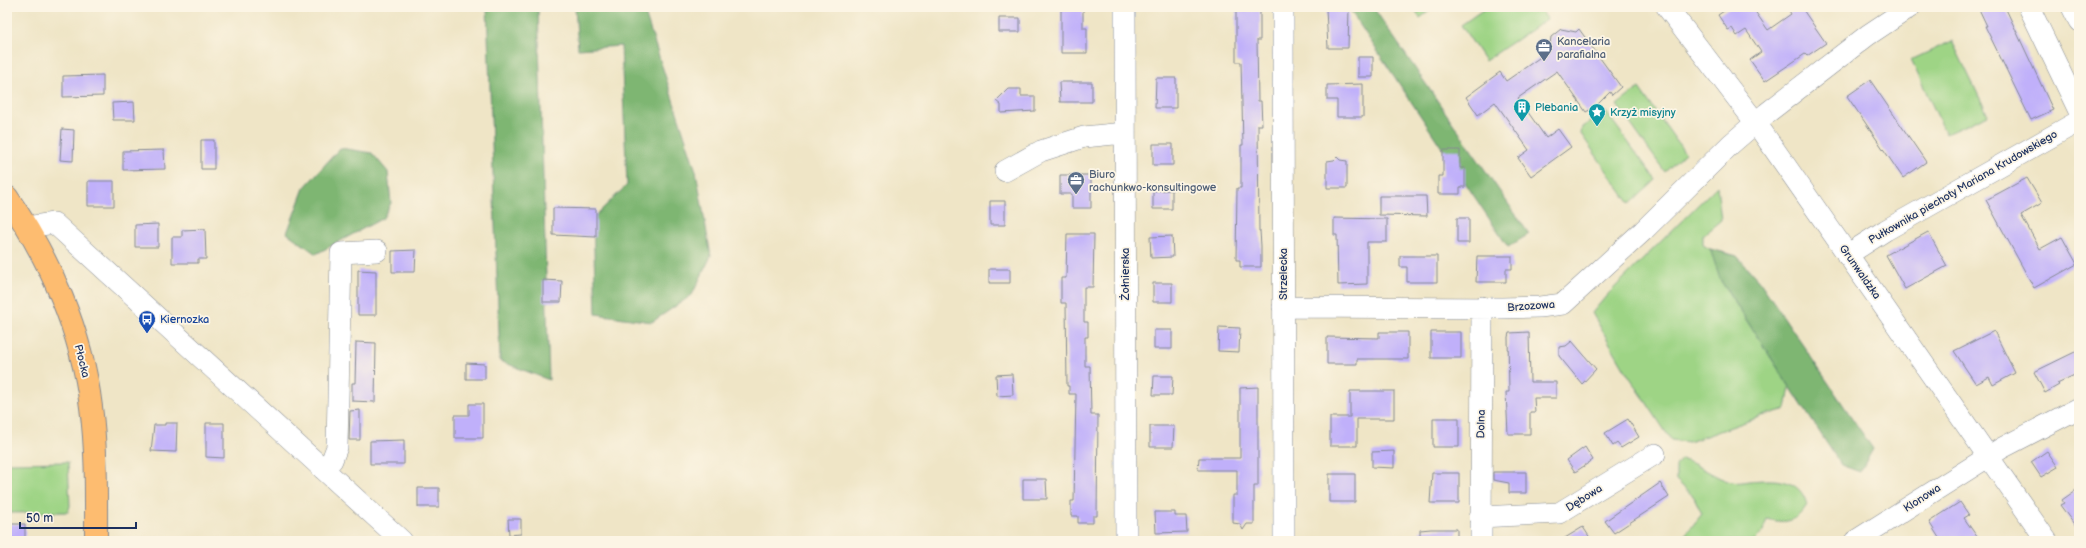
<svg xmlns="http://www.w3.org/2000/svg" width="2086" height="548" font-family="'Balsamiq Sans',sans-serif">
	<rect width="100%" height="100%" fill="#fcf5e5"/>
	<filter id="ink" filterUnits="userSpaceOnUse"><feTurbulence type="fractalNoise" baseFrequency=".025" numOctaves="2"/><feDisplacementMap in="SourceGraphic" scale="8" xChannelSelector="R" yChannelSelector="G"/><feConvolveMatrix kernelMatrix="1 2 1 2 8 2 1 2 1" color-interpolation-filters="sRGB"/></filter>
	<filter id="wash" filterUnits="userSpaceOnUse"><feTurbulence type="fractalNoise" baseFrequency=".012" numOctaves="4" result="noise"/><feDisplacementMap in="SourceGraphic" scale="16" xChannelSelector="R" yChannelSelector="G"/><feGaussianBlur stdDeviation="0.9" result="paint"/><feColorMatrix in="noise" values="0 0 0 0 0 0 0 0 0 0 0 0 0 0 0 0 0 1.4 0 .05"/><feComposite in="paint" operator="in"/></filter>
	<g filter="url(#wash)">
		<rect width="100%" height="100%" fill="#efe5c6"/>
		<path fill="#9ed485" stroke="#5c8272" d="M1412,7H1435L1420,18Z
			M1487,7H1539L1547,19L1485,61L1461,25Z
			M1952,41L1988,115L1946,134L1911,60Z
			M1639,88L1685,153L1665,172L1617,105Z
			M1606,112L1656,180L1630,204L1581,134L1582,127Z
			M1717,186L1721,220L1703,235V245L1710,249L1737,256L1721,281L1790,387L1786,409L1762,416L1689,442L1671,440L1627,373L1592,313L1607,295Z
			M1681,459C1699,464 1713,477 1731,482C1737,483 1744,482 1750,481C1774,479 1800,477 1807,505C1796,522 1787,524 1767,519L1763,531L1754,541H1680L1702,514L1694,497L1676,480V466Z
			M68,462L70,506L68,512L7,513V463Z"/>
		<path fill="#7eb672" stroke="#4c7268" d="M487,7H538L549,380L500,361Z
			M575,7H643L696,171L711,256L692,295L652,322L596,314L593,218L627,185L621,46L578,49Z
			M1348,7H1373L1529,234L1508,247Z
			M340,148L372,153L388,172L391,203L383,218L316,254L287,233L304,188Z
			M1710,249L1737,256L1760,282L1873,449L1860,472L1841,465L1721,281Z"/>
		<g id="blocks">
			<path fill="#c0b0fa" d="M1061,7H1083V28H1087V53H1061Z
				M1730,7H1752L1768,30L1791,14L1787,7H1801L1826,43L1807,56L1805,54L1765,81L1750,60L1761,52L1746,30L1737,36L1732,28L1728,30L1718,15Z
				M1978,7H2005L2053,110L2031,120L1985,26H1987Z
				M1349,8L1348,48H1328L1326,9Z
				M1236,11H1260V40H1257L1258,101H1261L1262,125H1258L1259,231H1260L1261,246V267H1240V260H1236L1237,188H1241V145H1243L1241,62H1236Z
				M999,18H1020V32H999Z
				M1561,29L1576,32L1579,29L1621,87L1612,95L1610,92L1595,107L1586,112L1557,71L1518,98L1546,138L1558,129L1571,147L1531,176L1518,158L1529,150L1495,102L1478,115L1466,97L1500,72L1506,81L1549,51L1551,37Z
				M1358,57H1373V77H1358Z
				M103,75V96L63,97V76Z
				M1156,78H1176V108H1155Z
				M1870,80L1926,162L1903,178L1847,96Z
				M1059,82H1092V102H1060Z
				M1363,84V117H1337V100H1327V85Z
				M1008,89H1021V96H1035V111L1001,113V105L996,101Z
				M134,102L135,120H113L112,103Z
				M62,129L74,130L73,161L60,160Z
				M201,140H214V169H201Z
				M1153,144H1173V165H1153Z
				M164,150L165,169L123,170V151Z
				M1443,150H1460V168H1465V187H1460V194H1438V176H1443Z
				M1337,157L1340,160L1347,161V188H1327V161L1334,160Z
				M1060,175H1091V208H1072V194H1060Z
				M2027,178L2042,203L2021,215L2040,249L2062,237L2077,264L2034,288L1986,200Z
				M88,181H114V206H88Z
				M1172,190V209H1153V191Z
				M1379,196H1426L1427,216L1379,215Z
				M990,201H1005V225H990Z
				M553,208L596,209V237L553,235Z
				M1334,218L1387,219V242H1367V284L1338,285L1337,235H1334Z
				M1457,218H1469V243H1457Z
				M158,224V247H135V225Z
				M205,229L206,259H198V263H172V237H182V230Z
				M1928,232L1947,266L1905,289L1886,255Z
				M1067,234H1094L1093,287H1084V322H1088V337H1085V366H1090L1091,415H1098L1097,516H1093V523H1078V516H1071V501H1074L1076,394H1069V386H1067L1066,303H1061V278H1066Z
				M1172,236L1173,257L1151,258L1150,237Z
				M416,250L415,272H392V251Z
				M1400,256H1437V282H1407V267H1400Z
				M1477,256H1512V269H1506V282H1476Z
				M989,269H1010V283H989Z
				M358,270L376,271V315H358Z
				M543,280L562,281L561,302H543Z
				M1153,283H1172V302H1153Z
				M1219,327L1240,328L1239,352L1218,351Z
				M1154,330H1172V349H1154Z
				M1994,331L2015,373L1993,385L1989,377L1976,384L1954,351Z
				M1379,332H1408V359H1357V364H1327V337L1379,338Z
				M1431,332H1461V358H1431Z
				M1529,332L1530,382H1556V398H1534L1535,412H1530V434H1508L1506,392H1509L1508,337L1509,333Z
				M1572,341L1596,369L1582,384L1559,356V347L1566,346Z
				M356,342L376,343L375,402L352,401V383H355Z
				M2079,350V373L2057,383L2059,385L2045,393L2034,372Z
				M466,363L485,364V379H466Z
				M1012,374L1013,395L997,396L996,375Z
				M1154,376H1173L1172,395H1153Z
				M1258,387V486H1254V524H1247L1243,530L1240,524L1233,523V495H1237V470H1198L1199,458H1240V388Z
				M1350,391H1394V419H1357V446H1330V417H1350Z
				M469,404H483V438H455V415H469Z
				M360,410V440H349L350,411Z
				M1433,418H1459V447H1433Z
				M1628,419L1639,437L1621,448L1617,443L1613,446L1605,433Z
				M165,423H177L176,452L151,451L154,425H165Z
				M206,423H224V458L206,457Z
				M1150,426H1174L1173,447H1150Z
				M404,440V464H370V441Z
				M1585,447L1593,460L1575,472L1567,460Z
				M1394,451V468L1372,467V452Z
				M2047,451L2058,467L2041,477L2031,462Z
				M1493,472H1526V493H1509V483L1493,480Z
				M1432,473H1459V503H1430Z
				M1329,474H1355V502H1329Z
				M1023,479H1046L1047,499H1023Z
				M1660,483L1669,497L1614,533L1605,521Z
				M418,488H439V507H418Z
				M2079,488V531L2060,505L2064,503L2062,500Z
				M1960,502L1969,515L1964,518L1980,541H1941L1929,522Z
				M1155,512H1175V516H1186L1187,532L1156,533Z
				M508,519H521V534L509,535Z
				M7,524H25V539L7,540Z
				M1583,527L1592,541H1560Z
				M1431,529H1457V541H1420V530Z"/>
		</g>
	</g>
	<g filter="url(#ink)">
		<use href="#blocks" fill-opacity="0" stroke="#858a92" stroke-width="1"/>
		<g fill="none" stroke-linecap="round" stroke-linejoin="round">
			<g stroke="#858a92" stroke-width="22">
				<path id="minor" d="M1125,7L1126,541
					M1283,7L1284,541
					M1667,7L1756,123L2047,541
					M2029,7L2079,111
					M2072,7L2079,21
					M1005,171L1041,151L1084,137L1124,133
					M27,227L54,223L402,541
					M1847,255L1886,230L2079,121
					M1283,307L1502,308L1540,307L1563,304L1643,231L1731,144L1767,113L1868,35L1910,7
					M323,469L332,460L337,447L341,253L377,251
					M1480,517L1559,513L1655,454
					M1481,541L1482,307
					M1855,541L2002,448L2079,408"/>
			</g>
			<g stroke="#858a92" stroke-width="24">
				<path id="major" d="M7,197C50,259 82,332 91,407C97,452 96,497 96,541"/>
			</g>
			<use href="#minor" stroke="#fff" stroke-width="21"/>
			<use href="#major" stroke="#fdbc70" stroke-width="22"/>
		</g>
	</g>
	<defs>
		<g id="office-pin" transform="scale(0.9)"><path d="M0 17L-7.5 6A9.5 9.5 0 1 1 7.5 6Z" fill="#5c6f8a" stroke="#fcf5e5"/><path d="M-6-3h4V-5.5h4V-3h4V5H-6ZM-1-4.5V-3h2v-1.5ZM-6 0V1H6V0Z" fill="#fff"/></g>
		<g id="building-pin" transform="scale(0.9)"><path d="M0 17L-7.5 6A9.5 9.5 0 1 1 7.5 6Z" fill="#0f9aa8" stroke="#fcf5e5"/><path d="M-4-6H4V6H1V3H-1V6H-4ZM-2.5-4.3h1.7v1.8h-1.7ZM.8-4.3h1.7v1.8H.8ZM-2.5-1h1.7V.8h-1.7ZM.8-1h1.7V.8H.8Z" fill="#fff"/></g>
		<g id="sight-pin" transform="scale(0.9)"><path d="M0 17L-7.5 6A9.5 9.5 0 1 1 7.5 6Z" fill="#0f9aa8" stroke="#fcf5e5"/><path d="M0-6L1.8-2.2L6-1.7L2.9 1.2L3.7 5.4L0 3.3L-3.7 5.4L-2.9 1.2L-6-1.7L-1.8-2.2Z" fill="#fff"/></g>
		<g id="bus-pin" transform="scale(0.9)"><path d="M0 17L-7.5 6A9.5 9.5 0 1 1 7.5 6Z" fill="#1a4fb4" stroke="#fcf5e5"/><path d="M-5-6H5V4H4V6H2V4H-2V6H-4V4H-5ZM-3.5-4V0h7V-4ZM-3.5 1.2v1.5H-2V1.2ZM2 1.2v1.5H3.5V1.2Z" fill="#fff"/></g>
	</defs>
	<g fill-rule="evenodd">
		<use href="#office-pin" x="1544" y="47"/>
		<use href="#building-pin" x="1522" y="107"/>
		<use href="#sight-pin" x="1597" y="112"/>
		<use href="#office-pin" x="1076" y="180"/>
		<use href="#bus-pin" x="147" y="319"/>
	</g>
	<g text-anchor="middle" dominant-baseline="central" stroke-width="3.5" stroke-linejoin="round" paint-order="stroke">
		<g font-size="11" fill="#4e5e75" stroke="#fcf5e5" text-anchor="start">
			<text x="1557" y="41">Kancelaria<tspan x="1557" dy="13">parafialna</tspan></text>
			<text x="1089" y="174">Biuro<tspan x="1089" dy="13">rachunkwo-konsultingowe</tspan></text>
		</g>
		<g font-size="11" fill="#0d838f" stroke="#fcf5e5" text-anchor="start">
			<text x="1535" y="107">Plebania</text>
			<text x="1610" y="112">Krzyż misyjny</text>
		</g>
		<g font-size="11" fill="#1b2f5e" stroke="#fcf5e5">
			<text transform="translate(1963 187) rotate(-30)">Pułkownika piechoty Mariana Krudowskiego</text>
			<text transform="translate(1860 272) rotate(55)">Grunwaldzka</text>
			<text transform="translate(1125 274) rotate(-90)">Żołnierska</text>
			<text transform="translate(1283 274) rotate(-90)">Strzelecka</text>
			<text transform="translate(1531 306) rotate(-4)">Brzozowa</text>
			<text transform="translate(82 361) rotate(76)">Płocka</text>
			<text transform="translate(1481 424) rotate(-89)">Dolna</text>
			<text transform="translate(1584 498) rotate(-32)">Dębowa</text>
			<text transform="translate(1922 498) rotate(-33)">Klonowa</text>
		</g>
		<g font-size="11" fill="#164399" stroke="#fcf5e5" text-anchor="start">
			<text x="160" y="319">Kiernozka</text>
		</g>
	</g>
	<rect width="2086" height="548" fill="none" stroke="#fcf5e5" stroke-width="24"/>
	<path d="M20 522v6h116v-6" fill="none" stroke="#1b2f5e" stroke-width="2"/>
	<text x="26" y="522" font-size="12" fill="#1b2f5e" stroke="#fcf5e5" stroke-width="3" paint-order="stroke">50 m</text>
</svg>
